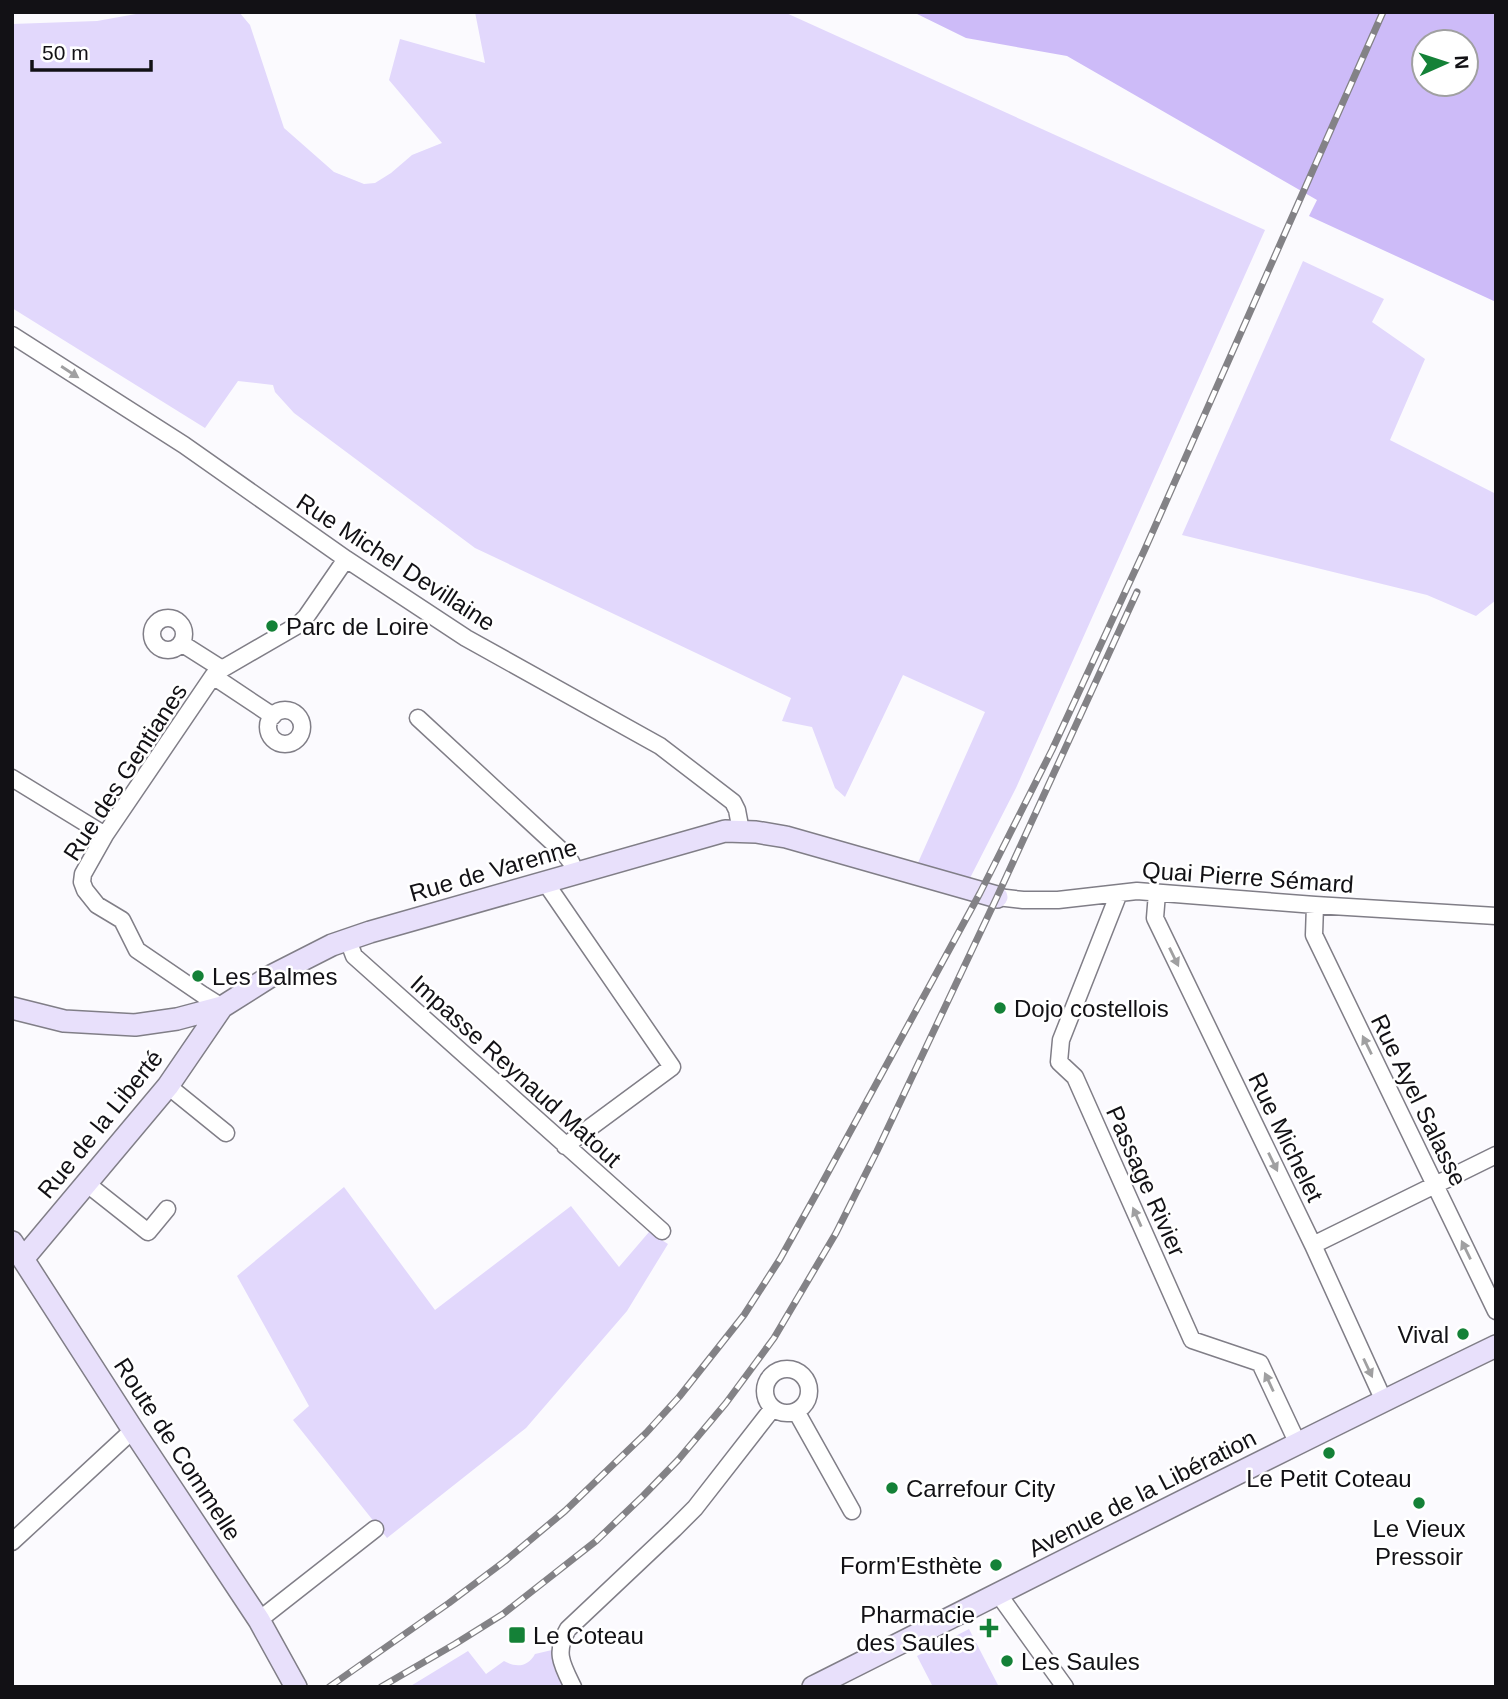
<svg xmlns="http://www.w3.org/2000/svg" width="1508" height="1699" font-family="Arial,sans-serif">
	<rect width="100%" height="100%" fill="#fbfafe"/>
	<path fill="#e2d8fc" d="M147,12H239L250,25L284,128L334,172L364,184L375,183L391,173L412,155L442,143L389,80L400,39L485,63L475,12H784L1265,230L1016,788L969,880L917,865L985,712L903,675L845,797L835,788L812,727L782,721L791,698L475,548L294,413L275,392L273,385L238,381L205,428L12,308V24L97,21Z
		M1303,261L1384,299L1372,322L1425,359L1390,440L1496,494V600L1476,616L1427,595L1182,535Z
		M344,1187L435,1310L571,1206L619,1267L649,1232L668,1244L627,1311L526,1428L387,1538L293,1420L309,1406L237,1276Z
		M969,1629L999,1687H933L917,1656Z
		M552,1650L554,1668L564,1687H409L468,1651L486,1674L504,1661C516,1668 528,1667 535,1654Z"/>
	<path fill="#cdbbf8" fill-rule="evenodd" d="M913,12H1496V302L1309,216L1317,200L1067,56L966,38ZM1424,42H1466V84H1424Z"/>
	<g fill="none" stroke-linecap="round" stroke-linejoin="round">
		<g stroke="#807e87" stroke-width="19">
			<path id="street" d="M12,335L184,445L346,559L466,638L660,746L733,802L737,810L741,831
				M152 634a16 16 0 1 1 32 0a16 16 0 1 1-32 0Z
				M181,643L222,669
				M213,676L273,716
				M268 727a17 17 0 1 1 34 0a17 17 0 1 1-34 0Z
				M418,718L564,853L571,862L576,873
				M12,778L105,835
				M545,882L672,1067L565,1146
				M1119,893L1061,1040L1059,1062L1075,1077L1192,1340L1260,1363L1298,1444
				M1157,893L1155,918L1313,1245L1384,1401
				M997,897L1023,900H1058L1137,891L1315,905L1496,916
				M1315,905L1314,935L1496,1311
				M348,940L354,956L662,1231
				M222,1007L203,995L137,950L122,920L97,905L85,890L82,882L83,874L105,835L213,676L222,669L298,625L306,617L346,559
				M168,1086L226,1133
				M86,1183L148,1232L167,1209
				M1313,1245L1496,1155
				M765 1391a22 22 0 1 1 44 0a22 22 0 1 1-44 0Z
				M796,1411L852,1511
				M12,1542L133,1430
				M999,1595L1065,1687
				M259,1620L375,1529
				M573,1687C562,1665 554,1652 568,1629L674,1529L695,1508L773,1408"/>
		</g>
		<g stroke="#807e87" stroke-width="24">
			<path id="secondary" d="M12,1008L64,1021L135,1025L177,1019L222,1007L271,976L332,945L370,932L725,831L756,832L786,837L997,897
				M12,1242L133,1430L259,1620L296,1687
				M23,1259L168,1086L222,1007
				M813,1687C1040,1573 1267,1457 1496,1346"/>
		</g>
		<use href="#street" stroke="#fff" stroke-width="16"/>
		<use href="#secondary" stroke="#e8e0fb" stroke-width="21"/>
		<g stroke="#838286" stroke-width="7">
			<path id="rail" d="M329,1687L449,1603L505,1561L565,1511L646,1433L679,1397L744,1315L780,1259L819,1189L980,893L1052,750L1145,549L1383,12
				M381,1687L455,1644L503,1614L596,1541L643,1496L678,1460L726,1403L774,1338L836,1233L877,1151L997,897L1137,592"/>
		</g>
		<use href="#rail" stroke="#fff" stroke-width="4.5" stroke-dasharray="13" stroke-linecap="butt"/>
	</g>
	<defs><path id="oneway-solid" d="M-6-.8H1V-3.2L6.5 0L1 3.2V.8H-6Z" transform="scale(1.75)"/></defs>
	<g fill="#a0a0a1">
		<use href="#oneway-solid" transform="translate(70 372) rotate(33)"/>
		<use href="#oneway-solid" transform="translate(1174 957) rotate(64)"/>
		<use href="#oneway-solid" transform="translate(1367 1045) rotate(-116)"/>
		<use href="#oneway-solid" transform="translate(1273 1162) rotate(64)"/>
		<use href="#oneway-solid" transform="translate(1137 1217) rotate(-114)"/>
		<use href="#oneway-solid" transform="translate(1466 1250) rotate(-116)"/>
		<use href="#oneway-solid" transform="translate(1368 1368) rotate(65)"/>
		<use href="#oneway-solid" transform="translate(1269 1382) rotate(-115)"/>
	</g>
	<g fill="#148137" stroke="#fff" stroke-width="2.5">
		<circle cx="272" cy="626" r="7"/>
		<circle cx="198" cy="976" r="7"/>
		<circle cx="1000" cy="1008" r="7"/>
		<circle cx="1463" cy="1334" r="7"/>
		<circle cx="1329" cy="1453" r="7"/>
		<circle cx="892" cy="1488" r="7"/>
		<circle cx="1419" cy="1503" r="7"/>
		<circle cx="996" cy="1565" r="7"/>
		<path d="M985.5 1617.5h7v7h7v7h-7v7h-7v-7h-7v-7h7z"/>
		<rect x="508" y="1626" width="18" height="18" rx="3.5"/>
		<circle cx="1007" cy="1661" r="7"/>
	</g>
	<g text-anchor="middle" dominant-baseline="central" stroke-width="5" stroke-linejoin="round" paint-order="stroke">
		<g font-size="24" fill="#121115" stroke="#fff">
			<text transform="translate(396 562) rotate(33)">Rue Michel Devillaine</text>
			<text transform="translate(125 772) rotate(-57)">Rue des Gentianes</text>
			<text transform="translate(493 870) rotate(-16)">Rue de Varenne</text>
			<text transform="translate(1248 877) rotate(4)">Quai Pierre Sémard</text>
			<text transform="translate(516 1071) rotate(42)">Impasse Reynaud Matout</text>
			<text transform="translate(1419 1100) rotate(64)">Rue Ayel Salasse</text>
			<text transform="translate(100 1124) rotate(-51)">Rue de la Liberté</text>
			<text transform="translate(1286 1137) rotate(64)">Rue Michelet</text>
			<text transform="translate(1146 1181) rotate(66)">Passage Rivier</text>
			<text transform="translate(178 1449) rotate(57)">Route de Commelle</text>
			<text transform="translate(1142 1493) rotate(-27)">Avenue de la Libération</text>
		</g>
		<g font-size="24" fill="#121115" stroke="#fff" text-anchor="start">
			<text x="286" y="626">Parc de Loire</text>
			<text x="212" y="976">Les Balmes</text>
			<text x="1014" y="1008">Dojo costellois</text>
			<text x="1449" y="1334" text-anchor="end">Vival</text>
			<text x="1329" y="1478" text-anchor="middle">Le Petit Coteau</text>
			<text x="906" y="1488">Carrefour City</text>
			<text x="1419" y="1528" text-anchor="middle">Le Vieux<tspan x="1419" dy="28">Pressoir</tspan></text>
			<text x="982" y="1565" text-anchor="end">Form'Esthète</text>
			<text x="975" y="1614" text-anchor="end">Pharmacie<tspan x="975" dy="28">des Saules</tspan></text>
			<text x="533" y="1635">Le Coteau</text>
			<text x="1021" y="1661">Les Saules</text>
		</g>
	</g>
	<rect width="1508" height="1699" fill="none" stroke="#121115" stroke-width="28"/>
	<g transform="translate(1445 63) rotate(87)"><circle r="33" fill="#ffffff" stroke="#a0a0a1" stroke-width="2"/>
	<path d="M0-5L12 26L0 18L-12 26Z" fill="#148137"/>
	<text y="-10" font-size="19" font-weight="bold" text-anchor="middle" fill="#121115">N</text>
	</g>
	<path d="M32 60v10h119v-10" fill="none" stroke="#121115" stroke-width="3.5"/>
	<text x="42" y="60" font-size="21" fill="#121115" stroke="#ffffff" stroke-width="5" paint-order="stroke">50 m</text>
</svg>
